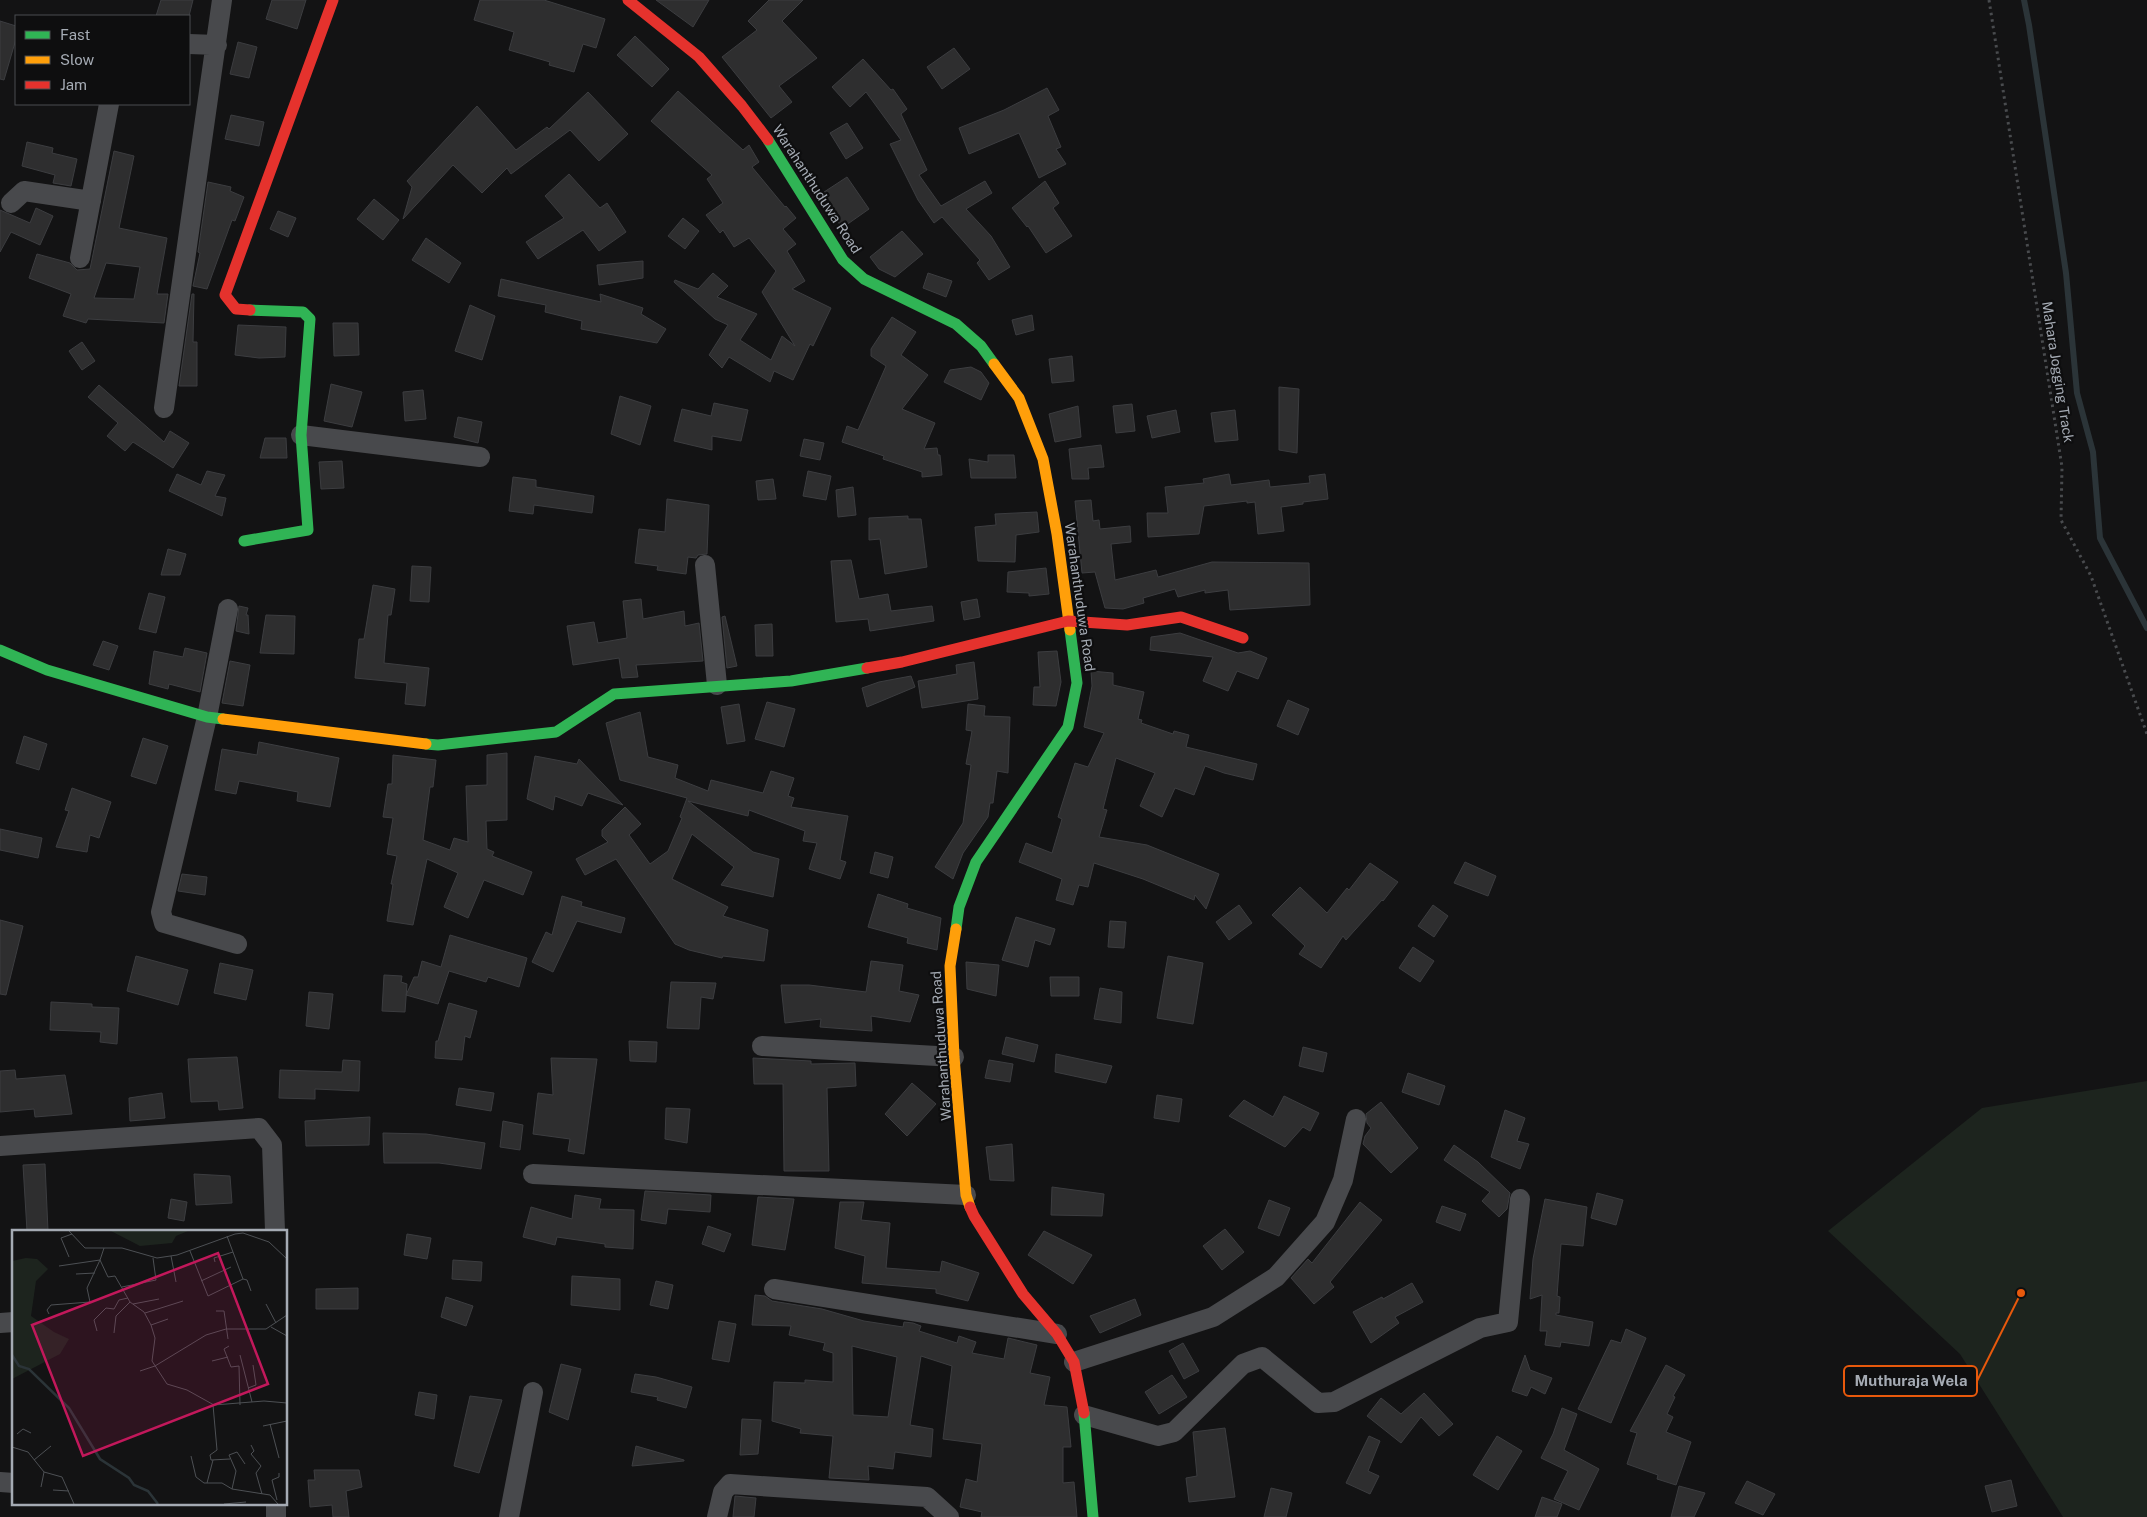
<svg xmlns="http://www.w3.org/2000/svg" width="2147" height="1517" font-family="'Public Sans',sans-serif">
	<rect width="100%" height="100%" fill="#131314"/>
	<path fill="#1d241e" d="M2147,1081V1517H2063L1960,1354L1828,1231L1982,1108Z"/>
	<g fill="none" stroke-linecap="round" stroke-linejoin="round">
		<path stroke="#2b3438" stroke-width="6" d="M2024,0L2029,25L2066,273L2077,393L2093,452L2100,538L2147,628"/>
	</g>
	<path fill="#2e2e2f" stroke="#3c3d40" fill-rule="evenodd" d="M161,0H193L189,16H156Z
		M272,0H306L297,29L266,19Z
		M480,0H544L605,19L596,48L583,44L574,72L549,65L550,62L509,50L514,32L474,20Z
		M656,0H709L693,27Z
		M769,0H803L782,21L817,58L779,86L792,102L771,118L722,57L757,30L748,21Z
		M0,21L16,26V39L4,80L0,79Z
		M635,36L669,69L652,87L617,55Z
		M238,42L257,47L249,78L230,74Z
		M954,48L970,69L942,89L927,67Z
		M863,59L891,90L893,89L907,109L901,114L927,170L919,175L941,206L985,181L992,193L966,209L991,236L1010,267L989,280L977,263L980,260L942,217L934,223L918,200L890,144L901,140L866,92L850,107L832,87Z
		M1047,88L1059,110L1048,116L1061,147L1056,149L1066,164L1039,178L1019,133L969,154L959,128L1004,110Z
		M678,91L743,150L749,145L759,162L752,167L785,207L786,206L796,218L783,229L796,244L787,251L805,281L792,289L831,308L813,346L810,344L793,380L774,371L770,382L729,357L722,368L709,355L728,325L715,319L674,282L675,280L698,289L713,273L728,286L717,297L757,314L740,340L771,360L782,336L795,346L762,292L776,271L749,238L734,247L723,230L720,233L706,215L723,203L707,179L712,175L651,121Z
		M588,92L628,134L599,161L570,130L511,174L507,168L482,193L453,165L403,219L412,187L407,181L477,106L516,150L547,127L549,129Z
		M231,115L264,122L259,146L225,139Z
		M847,123L863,148L846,159L830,133Z
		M27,142L53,148L52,153L77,159L71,186L53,183L55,175L22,166Z
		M114,151L134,156L119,228L167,238L157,294H168L164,323L88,319L86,323L63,316L71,294L29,278L37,254L70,263L77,270L90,269ZM106,263L140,267L134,299L94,298Z
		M569,174L600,208L607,203L626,232L599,251L583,230L538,259L526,242L564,218L545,196Z
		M847,177L869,209L842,228L821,194Z
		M1045,181L1059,203L1053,208L1072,236L1046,253L1028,226L1027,227L1012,208Z
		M208,182L231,187L230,191L244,197L235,221L232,220L207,289L193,286L200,253L198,252Z
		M374,199L399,220L383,240L357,219Z
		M36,208L53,216L40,245L11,232L0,252V210L30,223Z
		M278,211L296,218L288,237L270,229Z
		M683,218L699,231L685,249L668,236Z
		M902,231L923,254L895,277L879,269L870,257Z
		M426,238L461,263L449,283L412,260Z
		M643,261V278L599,285L597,265Z
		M928,273L952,281L946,297L923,288Z
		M501,279L601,302L600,294L643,308L641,314L666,329L657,343L581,329L582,321L545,312L546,305L498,296Z
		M192,294H194L193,342H197V386H179Z
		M470,305L495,316L482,360L455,351Z
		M1032,315L1034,330L1016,335L1012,320Z
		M892,317L916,332L901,355L928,375L902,409L935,423L924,449L937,448L938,455H940L942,475L922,477V472L883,459L884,456L842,442L847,426L858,430L886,366L871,356V349Z
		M333,323H358L359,355L334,356Z
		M238,325L286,327L285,357L259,358L235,355Z
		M82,342L95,361L82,370L69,351Z
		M1072,356L1074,381L1052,383L1049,359Z
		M971,367L981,372L989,383L981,400L944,382L950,370Z
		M331,384L362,392L352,427L324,421Z
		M99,385L164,442L170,431L189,443L173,468L133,442L125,451L107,436L118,423L88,397Z
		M1279,387L1299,389L1297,453L1279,450Z
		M423,390L426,419L405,421L403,392Z
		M620,396L651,406L640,445L611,434Z
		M714,403L748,410L741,441L712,436V450L674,441L682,409L711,416Z
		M1132,404L1135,431L1116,433L1113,406Z
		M1078,406L1081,437L1055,442L1049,414Z
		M1176,410L1180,432L1152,438L1147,416Z
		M1235,410L1238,440L1215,442L1211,413Z
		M458,417L482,422L478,443L454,437Z
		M265,438H286L287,458H260Z
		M804,439L824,443L820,460L800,456Z
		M1101,445L1104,467L1088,468L1089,479H1072L1069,449Z
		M988,455H1014L1016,478H971L969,459L988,462Z
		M342,461L344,488L321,489L319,462Z
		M207,471L225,475L215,496L226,498L222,516L169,491L177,474L201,485Z
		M808,471L831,476L826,500L803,496Z
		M1229,474L1231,485L1269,480L1270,487L1310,483L1309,476L1325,474L1328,499L1303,502V504L1281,507L1284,531L1258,534L1255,502L1247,503V501L1204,506L1199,534L1148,537L1147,513H1168L1165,487L1204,483L1203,479Z
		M513,477L536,480V487L594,496L592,513L534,505L533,514L509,511Z
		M773,479L776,499L758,500L756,481Z
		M853,487L856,515L838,517L836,490Z
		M667,499L709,505L707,554L698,555L696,558L688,557L686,574L657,570L658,566L635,563L639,529L665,532Z
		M1091,500L1093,521L1099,520L1100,529L1130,526L1131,542L1111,544L1115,580L1156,570L1158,577L1212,562L1309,563L1310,605L1230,610L1228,590L1205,593V590L1178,597L1175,589L1143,598L1144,603L1123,609L1105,608L1095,572L1082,573L1075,501Z
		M1037,512L1039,532L1016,535L1015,562L978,561L975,527L996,525L995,514Z
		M908,516V519H921L927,567L885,574L880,539L869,540V518Z
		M168,549L186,554L180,575H161Z
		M851,560L859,599L888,594L891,611L932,606L934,621L870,631L868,619L836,622L831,561Z
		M412,566L431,567L429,602L410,601Z
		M1046,568L1049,594L1029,596V593L1007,592L1008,572Z
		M373,585L395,589L391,615H388L384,663L429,668L425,706L405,704L407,683L355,678L359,639H364Z
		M149,593L165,597L156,633L139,629Z
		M641,599L643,619L684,611L685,626L699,623L703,661L636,665L638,677L622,678L619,658L573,665L567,626L594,622L598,643L627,638L623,601Z
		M977,599L980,617L964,620L961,602Z
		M239,606L248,608L246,615H248L249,634L236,631Z
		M266,615L295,616L294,654L260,653Z
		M725,616L737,666L727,668L722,617Z
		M772,624L773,656H756L755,625Z
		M1180,633L1238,653L1250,651L1267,658L1258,679L1237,671L1228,691L1203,681L1213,657L1150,650L1151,637Z
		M103,641L118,646L109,670L93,665Z
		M185,648L207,653L200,692L169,684L168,689L149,684L154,651L183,657Z
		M1057,651L1061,682L1056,706L1033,705L1034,687H1040L1038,652Z
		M230,661L250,665L243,706L222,703Z
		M974,662L978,699L922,708L918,681L957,674L956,665Z
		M1091,671L1113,673V685L1144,692L1138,719L1142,720L1141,723L1173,734L1174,731L1189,735L1186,747L1257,764L1253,780L1224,773L1205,766L1194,795L1175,788L1162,817L1140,806L1155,773L1116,758L1103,809L1107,810L1099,837L1147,845L1219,874L1206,909L1195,895L1194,900L1143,879L1094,863L1088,887L1079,885L1073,905L1056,900L1062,879L1019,862L1026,843L1052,853L1062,819L1058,817L1075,763L1088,767L1104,733L1084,727L1092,686Z
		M911,676L915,687L867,707L862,688L879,682Z
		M1288,700L1309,709L1298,735L1277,726Z
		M767,702L795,709L784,747L755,739Z
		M739,704L745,741L727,744L721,707Z
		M968,704L985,706L984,716L1010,717L1008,773L997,771L993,803H990L988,817L963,853L953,879L935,867L963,823L971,765L966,764L972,731L966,730Z
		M640,712L648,757L678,765L675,778L708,791L711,780L763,793L771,771L794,778L788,796L794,798L791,807L848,816L840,860L846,862L840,879L809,869L817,843L803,841L805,831L749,810L748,816L688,801L753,852L779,859L773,897L721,885L734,867L692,834L672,879L728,907L723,916L768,930L764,961L723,956L722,958L689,950L675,944L616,859L585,875L576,859L608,842L602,836V830L625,807L641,824L629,835L650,864L668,851L682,818L680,817L687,798L620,780L606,723Z
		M24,736L47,744L39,770L16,763Z
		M143,738L168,746L156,784L131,776Z
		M259,742L339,758L330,807L297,801L298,792L239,781L236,794L215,790L222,749L257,755Z
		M507,753V820L486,821L487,849L494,852L492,856L532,872L523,895L484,880L468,918L444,907L458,873L427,859L413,925L387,921L393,884H391L397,856L387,854L393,818L383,817L388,784H392L393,755L436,760L433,787H430L423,840L450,850L454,838L468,842L466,786L487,785V755Z
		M535,756L577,764L579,759L623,805L588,793L582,806L555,796L553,810L527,799Z
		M72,788L111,802L99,838L90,835L87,852L56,847L69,811L65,810Z
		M0,829L42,838L38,858L0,850Z
		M875,852L893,857L888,878L870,873Z
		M1465,862L1496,876L1488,896L1454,883Z
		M1370,863L1398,882L1383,901L1382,900L1346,940L1343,936L1321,968L1299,954L1305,946L1272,915L1300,887L1327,913L1347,888L1349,890Z
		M182,874L207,877L205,895L178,891Z
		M878,894L908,904L907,908L941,918L937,950L907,943L908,938L868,927Z
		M562,896L582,902L581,906L625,918L621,933L577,921L553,972L532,962L546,932L552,935Z
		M1239,905L1252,923L1229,940L1216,922Z
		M1433,905L1448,916L1434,937L1418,926Z
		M1016,917L1055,929L1050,945L1035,940L1028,967L1002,960Z
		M0,920L23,926L6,995L0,994Z
		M1110,921L1126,922L1124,948L1108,947Z
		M450,935L527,958L519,987L488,977L486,982L449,971L438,1004L406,995L414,977H418L422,961L441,967Z
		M1413,947L1434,961L1420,982L1399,968Z
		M136,956L188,970L178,1005L127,991Z
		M1168,956L1203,963L1193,1024L1157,1018Z
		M871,961L903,965L899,991L919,995L910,1022L871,1016L872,1031L820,1027L821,1019L785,1023L781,985H809L866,992Z
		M966,962L999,965L996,996L967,989Z
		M220,963L253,970L246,1000L214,993Z
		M384,975L402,976L401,982L407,984L405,1012L382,1011Z
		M1050,977H1079V996H1051Z
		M671,982L716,983L713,999L701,997L699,1029L667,1028Z
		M1100,988L1122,992L1121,1023L1094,1019Z
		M309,992L333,994L329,1029L306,1026Z
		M51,1002L92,1004V1007L119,1008L117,1044L100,1042L101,1032L50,1030Z
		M449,1003L477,1011L470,1038L465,1036L462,1060L435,1058L436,1041H438Z
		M1006,1037L1038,1045L1034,1062L1002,1054Z
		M629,1041L657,1042L656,1062L630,1061Z
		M1303,1047L1327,1053L1323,1072L1299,1066Z
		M1056,1054L1112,1066L1106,1083L1055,1072Z
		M237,1057L243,1108L219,1110L218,1101L191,1102L188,1059Z
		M551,1058L597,1059L584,1154L568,1151L570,1139L533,1134L538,1093L553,1095Z
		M753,1058L811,1061V1064L855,1063L856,1086L827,1088L829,1171H784L783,1084H754Z
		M343,1060L360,1061L359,1091L315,1089V1099L279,1098L280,1070L342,1072Z
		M989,1060L1013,1064L1010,1082L985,1078Z
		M15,1070L16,1079L65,1075L72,1114L35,1117L34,1109L0,1112V1071Z
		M1408,1073L1445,1086L1439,1105L1402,1092Z
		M912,1083L936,1104L907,1136L885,1114Z
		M459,1088L494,1093L491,1111L456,1105Z
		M162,1093L165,1118L130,1121L129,1098Z
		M1157,1095L1182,1099L1179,1122L1154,1118Z
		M1284,1096L1319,1113L1310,1131L1303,1127L1285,1147L1229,1116L1244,1100L1273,1117Z
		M1381,1102L1418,1148L1391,1173L1363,1144L1365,1136L1371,1128L1367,1123L1366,1114Z
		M666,1108L690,1109L687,1143L665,1139Z
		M1505,1110L1525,1118L1517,1141L1529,1144L1520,1169L1491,1157Z
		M370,1117L369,1145L306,1146L305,1121Z
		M503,1121L523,1125L520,1150L500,1147Z
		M383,1133L426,1134L485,1143L481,1169L439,1163H384Z
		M1012,1144L1014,1181L990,1180L986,1147Z
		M1454,1145L1478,1162L1510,1193L1507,1209L1499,1217L1482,1201L1490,1192L1444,1160Z
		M45,1164L48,1231H27L23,1165Z
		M194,1174L230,1176L232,1203L196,1205Z
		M1052,1187L1104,1194L1102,1216L1051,1215Z
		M645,1191L711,1195L710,1212L668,1209L666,1224L641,1220Z
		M1597,1193L1623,1200L1616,1225L1591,1218Z
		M575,1195L601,1199L599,1209L634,1210L633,1249L605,1247V1244L557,1237L555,1245L523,1237L531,1207L572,1219Z
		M758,1197L794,1199L785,1250L752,1245Z
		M171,1199L187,1202L184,1221L168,1218Z
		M1545,1199L1587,1207L1583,1246L1561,1244L1557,1296L1560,1297L1559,1313H1556V1315L1593,1322L1589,1346L1561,1342L1560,1347L1545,1345L1547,1331H1540L1542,1295L1530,1299L1533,1259Z
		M1269,1200L1290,1208L1279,1236L1258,1228Z
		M840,1202H864L861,1220L890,1223L886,1268L940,1272L942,1261L979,1273L968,1301L936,1293V1289L862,1283L865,1256L835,1248Z
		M1360,1202L1382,1220L1330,1282L1334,1287L1314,1304L1291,1278L1308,1259L1312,1263Z
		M1442,1206L1466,1214L1460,1231L1436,1222Z
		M708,1226L731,1234L724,1252L702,1244Z
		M1225,1229L1244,1252L1222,1270L1203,1246Z
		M1044,1231L1092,1255L1073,1284L1028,1255Z
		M407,1234L431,1238L427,1259L404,1255Z
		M453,1260L482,1262L481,1281L452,1279Z
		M572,1276L620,1279V1310L571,1305Z
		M656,1281L673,1285L668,1309L650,1305Z
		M1412,1283L1423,1302L1395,1317L1399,1323L1371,1343L1353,1312L1382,1297L1383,1299Z
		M358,1288V1309H316V1289Z
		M755,1295L765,1296L772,1301L822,1309L864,1321L903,1327L904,1322L913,1323L921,1326L919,1331L957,1343L959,1336L976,1342L972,1353L1004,1359L1008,1338L1037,1345L1030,1373L1050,1377L1044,1405L1067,1407L1071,1447H1063V1483L1074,1482L1077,1517H981L982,1512L960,1507L966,1479L977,1482L982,1444L943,1439L952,1366L921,1356L910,1425L933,1429L931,1457L895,1452L893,1469L868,1466L869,1480L829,1478L833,1436L800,1433L801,1429L772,1421L774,1382L805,1383V1380L833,1382V1353L823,1350L825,1343L789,1335L791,1326L752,1325ZM852,1346L897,1357L888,1417L853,1415Z
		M446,1297L473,1306L466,1326L441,1317Z
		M1135,1299L1141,1315L1100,1333L1090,1316Z
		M719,1321L736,1324L729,1362L712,1359Z
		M1626,1329L1646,1338L1611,1423L1578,1409L1611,1340L1621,1343Z
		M1183,1343L1199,1371L1184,1379L1169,1351Z
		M1525,1355L1530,1370L1552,1378L1545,1394L1531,1387L1527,1396L1512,1391Z
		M561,1364L581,1369L568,1420L549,1412Z
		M1666,1365L1685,1375L1673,1396L1675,1397L1667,1414L1673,1417L1666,1432L1691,1442L1676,1485L1657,1479L1658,1475L1627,1464L1637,1433L1630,1431Z
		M635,1374L656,1377L692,1387L686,1408L657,1400L658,1397L631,1392Z
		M1172,1375L1187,1397L1159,1414L1145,1392Z
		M419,1392L437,1395L434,1419L415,1415Z
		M1424,1393L1453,1424L1439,1436L1421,1417L1401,1443L1367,1416L1381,1398L1401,1414Z
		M470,1396L502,1400L479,1473L454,1466Z
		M1562,1408L1577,1414L1564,1450L1599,1469L1579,1510L1554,1499L1568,1471L1541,1458L1553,1434Z
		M742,1419L761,1420L758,1454L740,1455Z
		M1225,1428L1235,1497L1189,1502L1186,1478L1197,1476L1193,1432Z
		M1369,1436L1380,1441L1368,1471L1379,1476L1370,1494L1346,1483Z
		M1497,1436L1522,1451L1498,1490L1473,1475Z
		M636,1446L684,1460V1461L632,1466Z
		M314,1470H359L362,1487L346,1491L349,1517H333L332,1505L310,1507L308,1480H315Z
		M2011,1480L2017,1506L1992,1512L1985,1486Z
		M1747,1481L1775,1494L1763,1515L1735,1503Z
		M1679,1486L1705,1493L1694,1517H1671Z
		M1271,1488L1292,1493L1286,1517H1264Z
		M735,1496L756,1498L754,1517H733Z
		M1542,1497L1562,1504L1557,1517H1535Z"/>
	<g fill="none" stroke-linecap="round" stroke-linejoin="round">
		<path stroke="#494b4e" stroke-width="3" stroke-dasharray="2.5 4" stroke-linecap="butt" d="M1989,0L2062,467L2061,520L2091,576L2147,734"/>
		<path stroke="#48494c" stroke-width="20" d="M189,44L217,45
			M11,203L24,191L91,201
			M80,258L109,104
			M164,408L222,0
			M301,435L480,457
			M705,565L717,685
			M228,609L207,717L161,912L164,923L237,944
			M762,1046L954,1057
			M0,1146L259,1128L272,1145L275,1231
			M533,1174L966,1195
			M774,1289L1057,1334
			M0,1323L14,1322
			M1074,1362L1213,1317L1276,1277L1325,1222L1343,1180L1356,1119
			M1084,1415L1158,1436L1174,1432L1243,1364L1262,1357L1318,1403L1334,1402L1480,1328L1508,1322L1520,1199
			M0,1482L14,1483
			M276,1517V1503
			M509,1517L533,1392
			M717,1517L723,1492L730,1484L927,1497L949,1517"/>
		<path stroke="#30b455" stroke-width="11" d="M768,140L843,260L864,279L956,324L981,346L994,364
			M244,541L308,530L301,435L310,319L303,312L250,310
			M0,650L47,670L207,717L223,719
			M426,744L438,745L556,732L614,694L791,681L867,668
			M956,929L959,907L976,862L1068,727L1077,683L1070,630
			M1084,1413L1093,1517"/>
		<path stroke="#ff9f0a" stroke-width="11" d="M994,364L1019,398L1043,459L1057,534L1070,630
			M223,719L426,744
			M956,929L950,966L954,1057L966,1195L970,1207"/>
		<path stroke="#e5322d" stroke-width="11" d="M628,0L699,57L742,106L768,140
			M250,310L236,309L225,295L333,0
			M867,668L902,662L1068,621L1127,625L1181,617L1243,638
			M970,1207L974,1216L1023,1294L1057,1334L1074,1362L1084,1413"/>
	</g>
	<g text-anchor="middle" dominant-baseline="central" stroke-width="4.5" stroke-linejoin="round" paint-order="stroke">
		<g font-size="14" fill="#a5abb4" stroke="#0e0e0f">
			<text transform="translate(817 189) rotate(57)">Warahanthuduwa Road</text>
			<text transform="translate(2058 372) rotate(81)">Mahara Jogging Track</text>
			<text transform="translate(1080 597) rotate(82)">Warahanthuduwa Road</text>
			<text transform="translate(941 1046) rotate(-94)">Warahanthuduwa Road</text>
		</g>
	</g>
	<g transform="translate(12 1230)">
		<rect width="275" height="275" fill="#131314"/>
		<path d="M99,1H176L164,6L160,13L128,16ZM14,28L25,29L36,39L24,51L19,86L42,102L57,109L48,124L0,149V31Z" fill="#1d241e"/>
		<path fill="none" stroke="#2b3438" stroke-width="2.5" d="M0,125L7,136L17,139L57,178L88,229L117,248L122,255L136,261L146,274"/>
		<path fill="none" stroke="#4d5054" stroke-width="1" d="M57,1L73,18H110L145,28L165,25L223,4L231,3L257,12L275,29M92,18L88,30L96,47L103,46L118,72L132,82L139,95L143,108L140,131L155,154L175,160L202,175L252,171L275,173M178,21L196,66L231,49L215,6M159,26L164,52M57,27L49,8L60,4M203,32L202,28L221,22M64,44L83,43M231,49L235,50L239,61M189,51L219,37M110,57L144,50L141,28M121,74L147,69M254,74L264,93M204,81H212L216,109M133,83L171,71M37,84L35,80L39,75L78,72L75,58L88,30L47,36M139,95L156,89M259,97L275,106M85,101L82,90L94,78L102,79L107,70L116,68M102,103L104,86L118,72M217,116L212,119L219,137L227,136L228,175M228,125L240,172M200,131L216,127M128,141L143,136L194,105L214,99H254L275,85M236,158L244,155L241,135M201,175L205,220L198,225L199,230L218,229M258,194L267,228M251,196L275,191M5,204L11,199L19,203M239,215L242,221L239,224L249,236L244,243L250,264M0,217L16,222L32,242L50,247L62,274M179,226L184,247L192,253H210L220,259M22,230L39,216M233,234L225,222L217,225L224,241L220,259L258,265L266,274M195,253L201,230M29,257L32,242M41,260L57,261M265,270L260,250L267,247V243M212,274L234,272"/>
		<path fill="#c2185b" fill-opacity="0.15" stroke="#c2185b" stroke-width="2.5" d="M206,23L256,154L71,226L20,95Z"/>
		<rect width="275" height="275" fill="none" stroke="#a5abb4" stroke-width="2.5"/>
	</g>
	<path fill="none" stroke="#e8590c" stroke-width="2" d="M2021 1293L1977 1381"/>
	<circle fill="#e8590c" stroke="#0e0e0f" stroke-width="2" cx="2021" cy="1293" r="5"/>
	<rect fill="#0e0e0f" stroke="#e8590c" stroke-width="2" x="1844" y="1366" width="133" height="30" rx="5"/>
	<g font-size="15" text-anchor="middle" font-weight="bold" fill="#a5abb4">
		<text x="1911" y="1386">Muthuraja Wela</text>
	</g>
	<rect x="15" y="15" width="175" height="90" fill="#0e0e0f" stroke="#4a4d51"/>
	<rect x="25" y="31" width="25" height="8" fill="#30b455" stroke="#4a4d51"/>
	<text x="60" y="40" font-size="15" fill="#a5abb4">Fast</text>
	<rect x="25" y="56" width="25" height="8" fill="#ff9f0a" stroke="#4a4d51"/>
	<text x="60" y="65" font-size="15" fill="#a5abb4">Slow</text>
	<rect x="25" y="81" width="25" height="8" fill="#e5322d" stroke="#4a4d51"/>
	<text x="60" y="90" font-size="15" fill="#a5abb4">Jam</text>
</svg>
